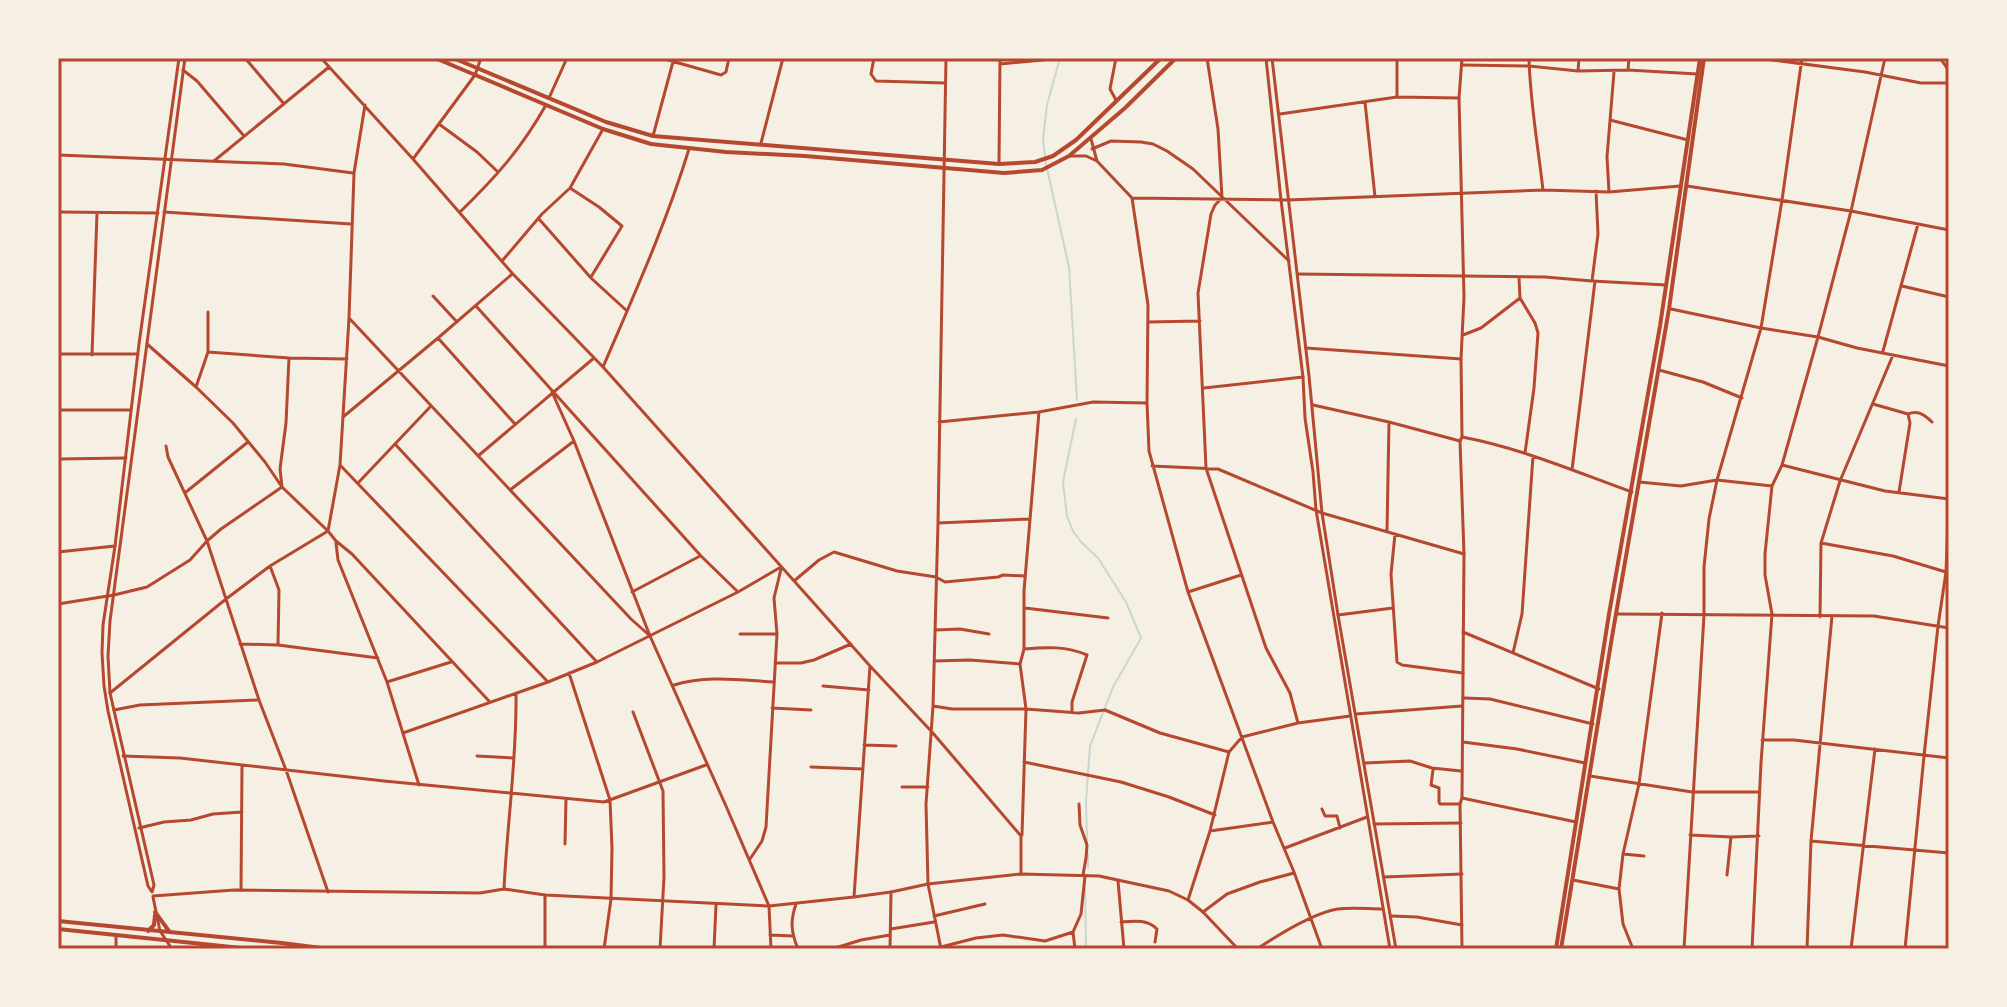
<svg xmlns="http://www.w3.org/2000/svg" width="2007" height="1007" font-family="'PT Sans Narrow',sans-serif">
	<rect width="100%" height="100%" fill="#f6efe4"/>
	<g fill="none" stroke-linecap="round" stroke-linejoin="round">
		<path stroke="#c9d6d2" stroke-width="2" d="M1060,58L1047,105L1043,139L1046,164L1069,267L1077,400
			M1076,419L1063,482L1067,516L1073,531L1081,542L1098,558L1126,602L1141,638L1113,687L1090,746L1086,801L1087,842
			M1088,853V867
			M1085,887L1086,949"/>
		<path stroke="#b5482f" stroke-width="3" d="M245,58L284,104
			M321,58L413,159L512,273L603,367L870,666L932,732L1021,836V874
			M661,58L721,75L726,72L729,58
			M874,58L871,74L876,81L945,83
			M1116,58L1110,89L1116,100
			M1207,58L1218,129L1222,198L1215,205L1211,214L1198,293L1206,468L1266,648L1290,693L1298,723
			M1397,58V97
			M1529,58C1530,102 1538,146 1543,190
			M1758,58L1865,72L1921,83H1949
			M1000,64L1043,60L1047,58
			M1462,65L1529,66L1578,71L1628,70L1697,74
			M183,70L197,81L244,136
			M1628,70L1629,58
			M1578,71L1579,58
			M549,98L567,58
			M1365,102L1375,197
			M1280,114L1397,97L1459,98
			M1610,120L1688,140
			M439,124L477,152L498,172
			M653,136L674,58
			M1091,139L1097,161L1132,198L1148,305L1147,403L1149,451L1188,592L1273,822L1294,872L1322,949
			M761,143L783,58
			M1092,149L1111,141L1141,142L1153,144L1167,151L1193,169L1289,261
			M58,155L284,164L353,173
			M1070,156H1086L1097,161
			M413,159L475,75L481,58
			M214,161L329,67
			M999,164L1000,58
			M1687,186L1851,211L1949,230
			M570,188L599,207L622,226L591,277
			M1609,192L1607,157L1614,72
			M1132,198L1288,200L1543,190L1609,192L1680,186
			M58,212L158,213
			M164,212L351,224
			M460,212C496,177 521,149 546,105
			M539,219L591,278L627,311
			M502,261L542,214L570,188L603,129
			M1298,274L1545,277L1592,281L1666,285
			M1519,278L1520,298L1535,323L1538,333L1534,388L1525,453
			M1592,281L1598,234L1596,191
			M1902,286L1949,297
			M433,296L457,322
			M476,306L701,556L738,592
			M1671,309L1761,328L1818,337L1857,348L1949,366
			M349,318L631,619L649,635
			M1148,322L1200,321
			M1463,335L1481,328L1520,298
			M438,338L515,424
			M147,344L196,387L233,423L265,462L282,487L328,531L336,541L352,554L489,701
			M1306,348L1461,359
			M1883,351L1918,224
			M208,352L289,358L347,359
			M58,354H138
			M92,355L97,213
			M603,367C634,295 666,224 689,149
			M1659,370L1703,382L1742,398
			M196,387L208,352V312
			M1204,388L1303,377
			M552,392L574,441L650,636L726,806L769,906L771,949
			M1873,404L1908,414L1910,423L1899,492
			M1313,405L1389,422L1460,441
			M58,410H130
			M1908,414C1918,410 1925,415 1932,422
			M343,417L438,338L511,275
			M939,422L1039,412L1093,402L1146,403
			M1462,437C1521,448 1576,472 1632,492
			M395,444L596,661
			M166,446L168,457L207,541L259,700L286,770L328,892
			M478,456L594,358
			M58,459L126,458
			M340,465L548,682
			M1782,465L1885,491L1949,499
			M1152,466L1218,469L1322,513L1464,554
			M1572,470L1595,281
			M1639,482L1681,486L1717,480L1772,486
			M358,483L431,406
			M510,490L574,441
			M186,492L248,442
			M938,523L1029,519
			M1387,532L1389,422
			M1395,534L1391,574L1397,662L1402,665L1463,673
			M336,543L338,560L387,682L419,785
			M1821,543L1893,556L1946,572
			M58,552L115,546
			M270,566L279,590L278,645
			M794,581L819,560L834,552L897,571L936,577L945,582L998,577L1003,575L1025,576
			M632,592L700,556
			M1188,592L1241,575
			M58,604L114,595L147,587L190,560L207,541L221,529L282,487L280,469L286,423L289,358
			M1025,608L1108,618
			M1618,614L1874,616L1949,628
			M1338,615L1393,608
			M1820,617L1821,543L1840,481L1893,355
			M935,630L960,629L989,634
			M1463,632L1599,689
			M740,634H776
			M240,644L278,645L378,658
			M1024,649C1047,647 1066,646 1087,655L1072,702V712
			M1513,653L1522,614L1533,456
			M934,661L970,660L1020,664
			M775,663H801L814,660L851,644
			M569,673L610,800L612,848L611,899L604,949
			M387,682L451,662
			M674,685C706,675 740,680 773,682
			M823,686L869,690
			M110,693L226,599L270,566L328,531L340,465L349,318L354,173L365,105
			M1464,698L1490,699L1593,724
			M933,706L952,709H1026L1079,713L1105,710L1160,733L1229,752
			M772,708L811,710
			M114,710L140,705L257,700
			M633,712L663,791L664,877L660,949
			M1356,714L1462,706
			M403,733L548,682L597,662L738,592L781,567
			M1762,740H1794L1949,758
			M1463,742L1517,749L1585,763
			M864,745L896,746
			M123,756L180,758L384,781L604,802L706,765
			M477,756L513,758
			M1024,762L1121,782L1169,797L1215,815
			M1365,763L1410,761L1432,768L1461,771
			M811,767L863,769
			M1433,770L1431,785L1439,788V802L1440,804H1460
			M1590,776L1692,792H1760
			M902,787H928
			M1462,798L1576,822
			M1079,804L1080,825L1087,845L1086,858L1083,875
			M1322,809L1325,816H1337L1340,828
			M1374,824L1461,823
			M139,828L164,822L191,820L213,814L242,812
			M1210,831L1273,822
			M1022,835L1026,709L1020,664L1024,649V591L1039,412
			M1690,835L1731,837L1759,836
			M1811,841L1949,853
			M565,844L566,799
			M1285,848L1367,817
			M1623,854L1644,856
			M750,859L762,841L766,827L777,634L774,598L781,569
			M1727,875L1731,837
			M1384,877L1462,874
			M1573,880L1619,889
			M1118,881L1124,949
			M504,889C507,824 517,759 516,694
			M241,890L242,766
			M545,895V949
			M854,897L870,666
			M1188,900L1210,831L1229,752L1242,737L1298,723L1350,716
			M796,904C790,921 791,932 798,949
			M1203,912L1227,894L1260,882L1294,873
			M934,916L985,904
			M1391,916L1417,917L1462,925
			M1121,922C1134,921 1147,919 1157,929L1155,942
			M891,929L934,922
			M1073,932L1081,914L1085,876
			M770,935L793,936
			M116,936V949
			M941,947L976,938L1003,935L1045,941L1073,932L1075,949
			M714,949L716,905
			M832,949L861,940L890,935
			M890,949L891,892
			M941,949L928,884L926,804L933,706L938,523L946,58
			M1257,949C1278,935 1313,913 1338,909C1352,907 1368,909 1383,909
			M1633,949L1623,924L1619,889L1623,854L1639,784L1662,613
			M1684,949L1704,615V567L1709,519L1717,480L1761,328L1782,200L1802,58
			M1752,949L1761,763L1772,614L1765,575V554L1772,486L1782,465L1818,337L1851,211L1885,58
			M1807,949L1811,841L1832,616
			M1851,949L1875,749
			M1905,949L1924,756L1938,626L1946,572L1949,494"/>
		<path stroke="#b5482f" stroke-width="3" d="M179,58L139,344L115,546L103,625L102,653L104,686L108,711L148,886L152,892L154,885L110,693L108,656L110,621L185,58
			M1266,58L1281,200L1303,377L1305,418L1313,472L1316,510L1390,949
			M1272,58L1309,376L1322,513L1338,615L1396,949
			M1462,58L1459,98L1464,297L1461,359L1462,437L1460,441L1464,554L1462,798L1460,804L1462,949
			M1940,58L1949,71
			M153,896L234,890L480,893L504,889L545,895L769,906L854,897L891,892L928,884L1021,874L1099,876L1169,891L1188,900L1203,912L1238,949
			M153,897L160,931L172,949"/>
		<path stroke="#b5482f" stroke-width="4" d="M155,912L169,931
			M58,921L282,943L329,949
			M58,929L251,949
			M148,931L154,925L155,915"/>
		<path stroke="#b5482f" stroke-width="4" d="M435,58L603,129L651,144L726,152L805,156L1004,173L1042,170L1069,156L1125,108L1176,58
			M453,58L606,122L653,136L999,164L1035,162L1053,156L1076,140L1161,58
			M1556,949L1609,614L1660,326L1700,58
			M1561,949L1612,637L1669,309L1704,58"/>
	</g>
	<rect width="2007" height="1007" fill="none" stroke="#f6efe4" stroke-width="120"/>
	<rect x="60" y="60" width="1887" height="887" fill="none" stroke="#b5482f" stroke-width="3"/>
</svg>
